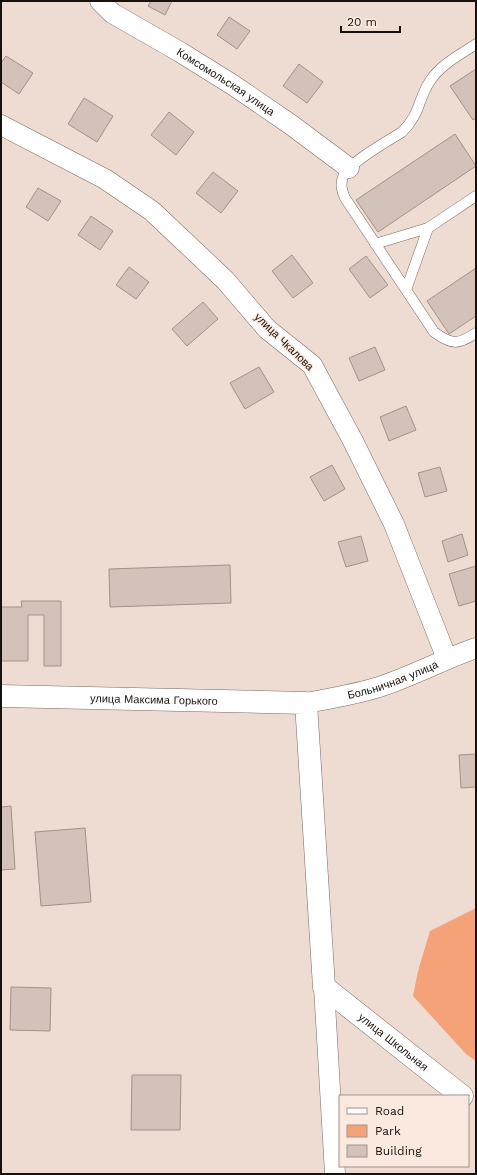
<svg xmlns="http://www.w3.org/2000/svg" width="477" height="1175" font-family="'Work Sans',sans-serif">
	<rect width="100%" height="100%" fill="#eedcd3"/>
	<path fill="#f5a278" d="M476,908V1061L466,1054L413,996L418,971L430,931Z"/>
	<path fill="#d3c2b9" stroke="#a19188" d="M151,1H172L165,15L148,6Z
		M229,17L250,31L237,49L217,35Z
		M6,56L33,73L19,94L1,82V63Z
		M299,64L323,82L307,103L283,86Z
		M476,69V118L473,120L450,86Z
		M84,98L113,116L97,142L68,124Z
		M169,112L194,132L176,155L151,135Z
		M455,134L476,166L378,232L356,200Z
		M213,172L238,191L221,213L196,193Z
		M38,188L61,201L48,221L26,207Z
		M91,216L113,231L100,250L78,235Z
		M292,255L313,283L293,298L272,271Z
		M366,256L388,285L370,298L349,269Z
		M129,267L149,282L136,299L116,285Z
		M476,268V316L449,334L427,301Z
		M203,302L218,319L187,346L172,329Z
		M375,347L385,370L359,381L349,358Z
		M259,367L274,392L245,409L230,383Z
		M406,406L416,430L389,441L380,417Z
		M332,465L345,489L324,501L310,477Z
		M440,467L447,491L425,497L418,473Z
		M462,534L468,555L448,562L442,541Z
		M361,536L368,561L346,567L338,542Z
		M230,565L231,603L110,607L109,569Z
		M476,566V601L459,606L449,574Z
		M21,601H61V666H44V615H28V661H1V607H22Z
		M476,754V787L461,788L459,755Z
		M11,806L15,869L1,870V807Z
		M85,828L91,902L41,906L35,832Z
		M11,987L51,988L50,1031L10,1030Z
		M132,1075H181L180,1130H131Z"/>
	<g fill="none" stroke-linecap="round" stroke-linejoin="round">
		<g stroke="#7a6a62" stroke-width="11">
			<path id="lane" d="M476,44C460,55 441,64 430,81C418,99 420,115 402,132C388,141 349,162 343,177C340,185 342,191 345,198L434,332C452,345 458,345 476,333
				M428,228L476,196
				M375,244L428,228L406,290"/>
		</g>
		<g stroke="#7a6a62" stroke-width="21">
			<g id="street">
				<path id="s1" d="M100,1L112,13L180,52L233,85L290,124L349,168"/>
				<path d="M1,125L105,179L152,211L225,280L267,329L312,365L353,441L394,524L447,659"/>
				<path id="s2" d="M306,703C333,698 359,694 385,685C416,674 445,659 476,648"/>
				<path d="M324,987L335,1174"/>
			</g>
		</g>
		<g stroke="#7a6a62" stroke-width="23">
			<g id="secondary">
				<path id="s3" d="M1,696L306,703L324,987L462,1096"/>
			</g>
		</g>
		<use href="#lane" stroke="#fff" stroke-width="10"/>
		<use href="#street" stroke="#fff" stroke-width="20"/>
		<use href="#secondary" stroke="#fff" stroke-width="22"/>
	</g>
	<g text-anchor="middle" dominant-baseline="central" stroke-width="3" stroke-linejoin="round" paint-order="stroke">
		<g font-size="11" fill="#17110e" stroke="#fbe9e0">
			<text stroke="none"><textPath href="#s1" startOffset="150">Комсомольская улица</textPath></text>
			<text transform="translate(284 342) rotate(44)">улица Чкалова</text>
			<text stroke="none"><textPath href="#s2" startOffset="90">Больничная улица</textPath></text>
			<text stroke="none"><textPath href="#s3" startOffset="153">улица Максима Горького</textPath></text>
			<text stroke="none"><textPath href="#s3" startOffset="678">улица Школьная</textPath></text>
		</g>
	</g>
	<rect width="477" height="1175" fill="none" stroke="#17110e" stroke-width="4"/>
	<rect x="339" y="1095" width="130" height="72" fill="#fbe9e0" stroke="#a0938c"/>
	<rect x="347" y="1108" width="20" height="6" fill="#ffffff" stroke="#a0938c"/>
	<text x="375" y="1115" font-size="12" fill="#17110e">Road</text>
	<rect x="347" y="1125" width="20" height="12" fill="#f5a278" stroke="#a0938c"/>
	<text x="375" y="1135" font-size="12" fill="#17110e">Park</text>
	<rect x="347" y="1145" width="20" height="12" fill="#d3c2b9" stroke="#a0938c"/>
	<text x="375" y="1155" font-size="12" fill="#17110e">Building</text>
	<path d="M341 26v6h59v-6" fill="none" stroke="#17110e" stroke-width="2"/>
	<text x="347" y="26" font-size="12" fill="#17110e" stroke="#fbe9e0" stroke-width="3" paint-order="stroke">20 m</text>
</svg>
